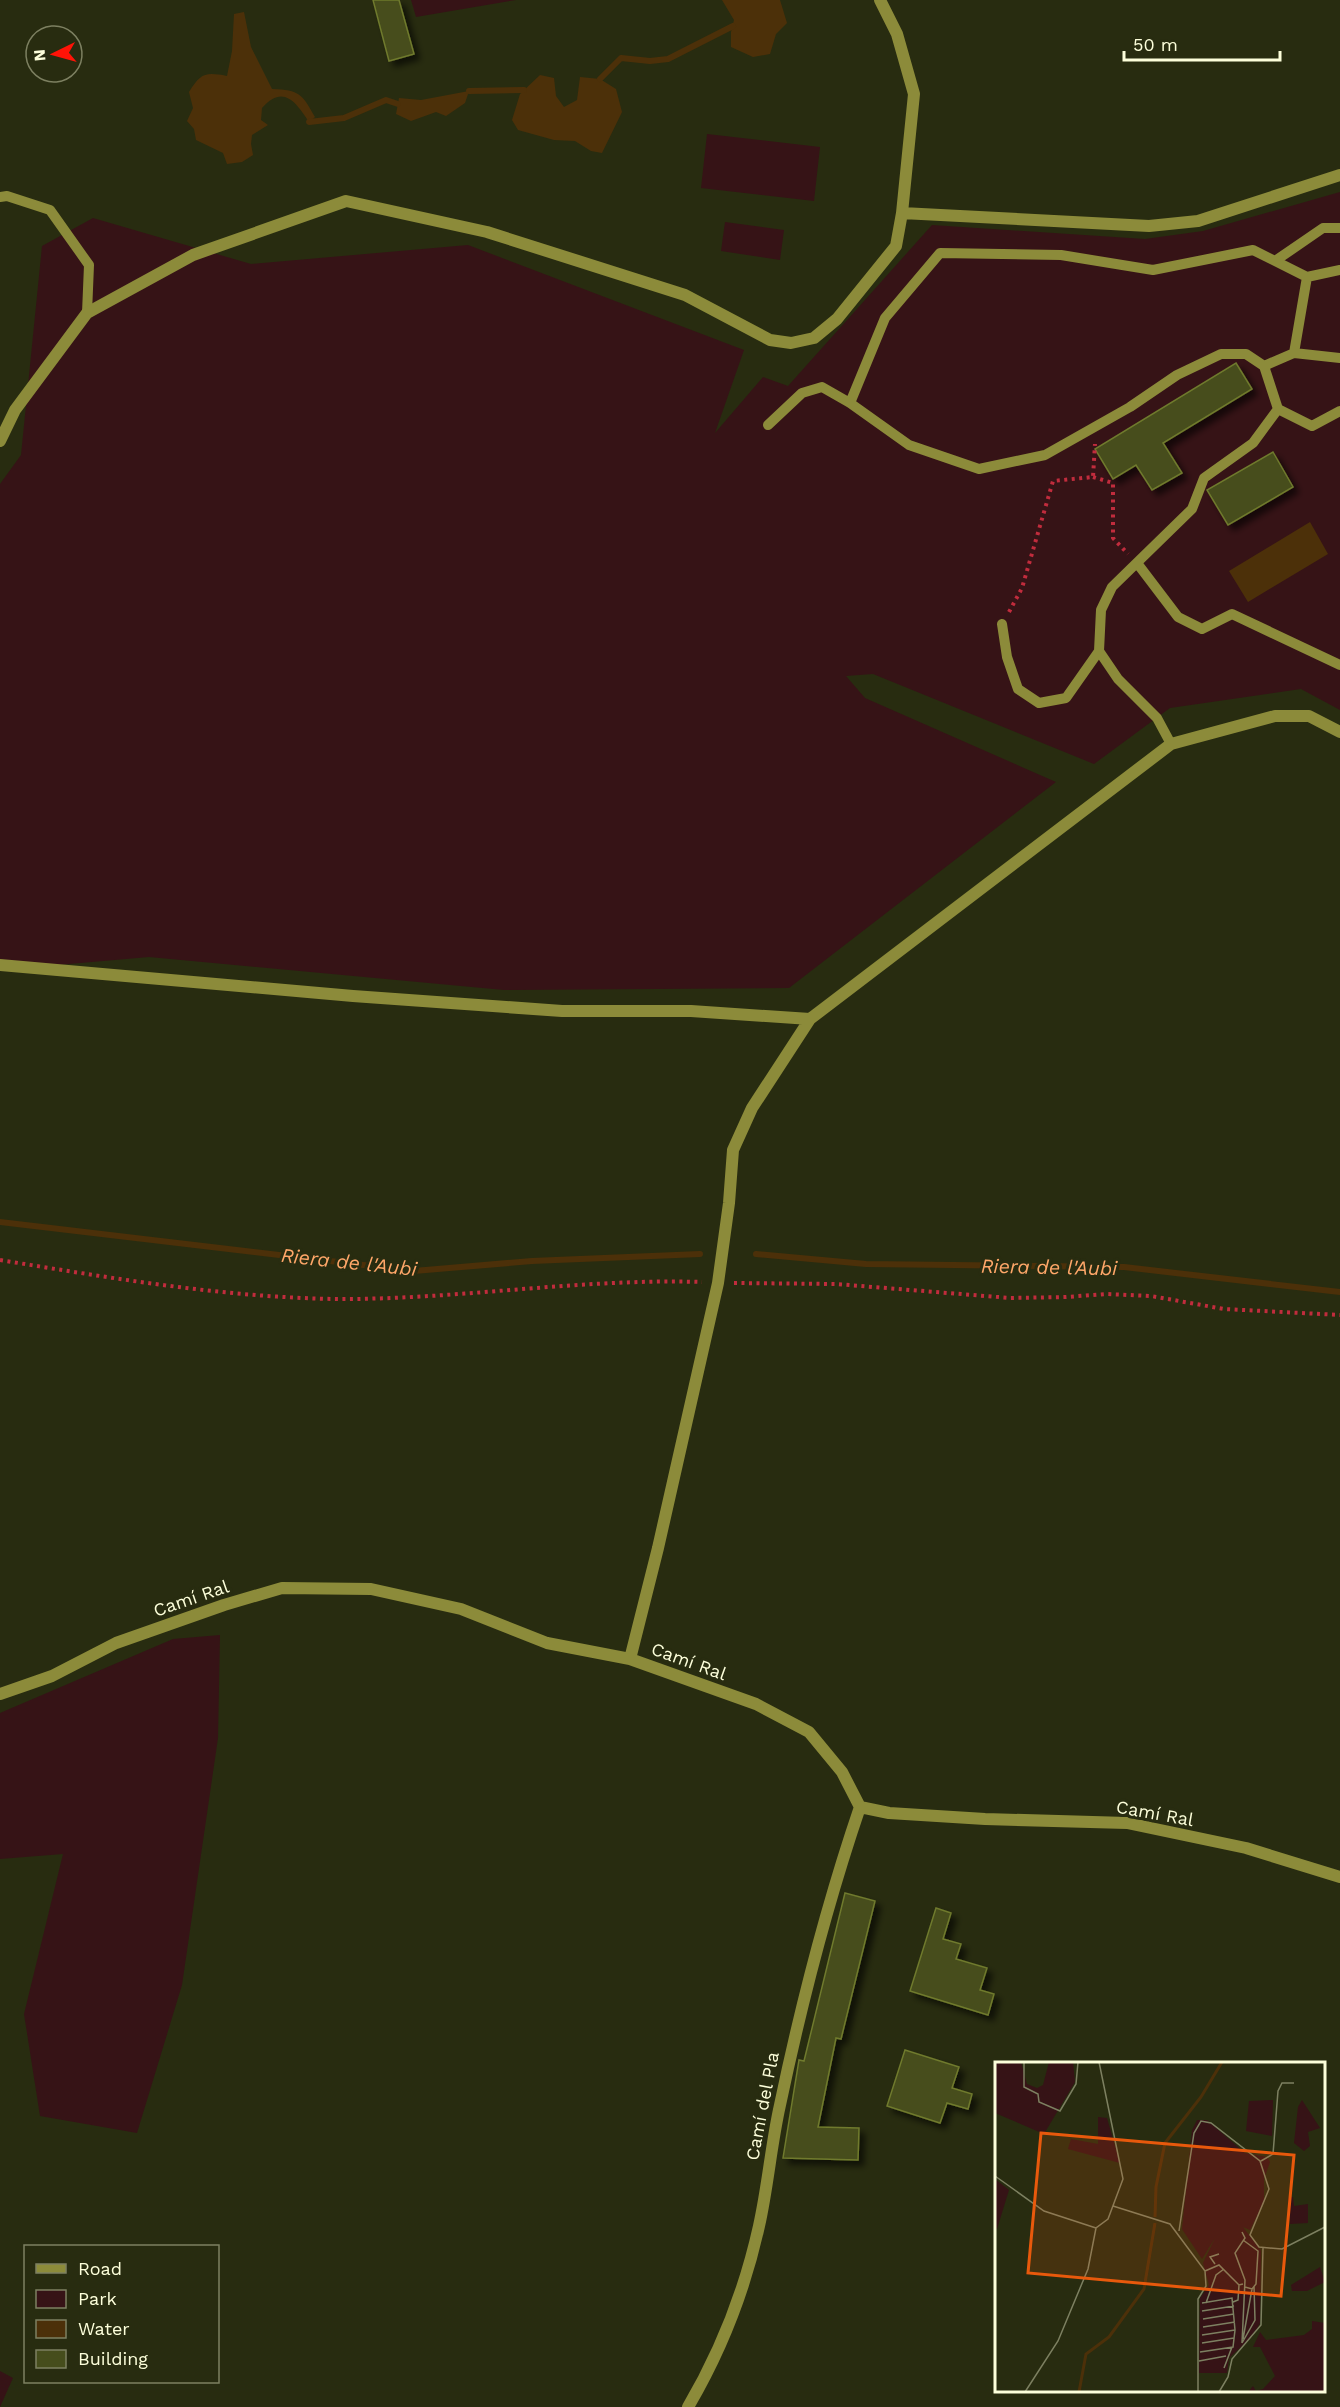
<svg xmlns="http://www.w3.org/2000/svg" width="1340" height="2407" font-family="'Work Sans',sans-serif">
	<defs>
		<filter id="shadow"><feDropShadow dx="5.5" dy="5.5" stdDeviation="3" flood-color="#0009"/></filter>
	</defs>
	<rect width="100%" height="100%" fill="#282c10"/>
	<path fill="#361316" d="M411,0H516L416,17Z
		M707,134L820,147L814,201L701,188Z
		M1340,192V710L1301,689L1170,708L1094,764L873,674L846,676L865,698L1056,782L789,988L504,990L149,957L0,970V484L21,455L42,246L93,218L251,264L468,245L744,350L715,433L763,377L788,386L932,225L1145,239L1203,231Z
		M725,222L784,230L780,260L721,251Z
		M220,1635L218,1738L182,1985L137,2133L40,2116L24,2014L63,1854L0,1859V1713L173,1639Z
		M0,2371L13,2378L0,2407Z"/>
	<path fill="#4c3009" d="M722,0H780L787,23L776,34L770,54L753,57L731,47V32L734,20Z
		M244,12L251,47L272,89C300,90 302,94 315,117L309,122C296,102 283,84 262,108L261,120L268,125L252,135L251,144L253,155L242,162L227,164L223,153L196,140L194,129L187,121L193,108L189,92C201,73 205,72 227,76L232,51L234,14Z
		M540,75L554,78L556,96L564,107L577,100L580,77L600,79L616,89L622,112L602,153L591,151L575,141L554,140L518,130L512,120L520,94Z
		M469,91L465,103L446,116L436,112L411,121L396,114L399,98L421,100Z
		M1310,522L1328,554L1248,602L1229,571Z"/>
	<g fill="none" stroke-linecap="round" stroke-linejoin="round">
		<path stroke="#4c3009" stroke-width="6" d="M600,79L621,58L650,61L668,59L733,26
			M469,91L524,90
			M309,122L344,118L386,100L398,104
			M0,1222L414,1271L532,1261L700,1254
			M756,1254L866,1264L1124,1267L1340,1292"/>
	</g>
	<path fill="#464d1c" stroke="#6f7a2d" stroke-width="1.5" filter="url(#shadow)" d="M373,0H399L414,54L389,61Z
		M1236,363L1252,389L1163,443L1182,473L1152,490L1136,465L1113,479L1095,449Z
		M1273,452L1293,487L1228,525L1207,490Z
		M845,1893L875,1901L841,2039L836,2038L818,2127L859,2128L858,2160L783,2158L799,2060L804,2061Z
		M936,1908L951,1913L943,1939L961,1944L956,1959L987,1968L980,1990L994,1994L988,2015L910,1991Z
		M905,2050L959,2067L952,2088L972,2094L968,2109L947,2103L940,2123L887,2106Z"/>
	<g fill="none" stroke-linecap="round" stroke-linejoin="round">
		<path stroke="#c12c3d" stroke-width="4" stroke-dasharray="3 4.5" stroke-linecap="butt" d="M1093,477L1113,483V538L1128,554
			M1009,612L1022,588L1053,481L1093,477L1095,444
			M0,1260C111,1278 222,1297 334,1299C457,1300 580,1278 702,1282
			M734,1283L836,1284L1010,1298L1066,1297L1106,1294L1151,1296L1224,1309L1340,1315"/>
		<path stroke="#8c8b3a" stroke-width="10" d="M0,197L7,196L50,210L89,265L87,313
			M1275,261L1323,228H1340
			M1307,277L1340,270
			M1264,366L1294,353L1340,358
			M850,403L885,318L940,253L1061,255L1153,270L1253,250L1307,277L1294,353
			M1278,409L1312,426L1340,411
			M768,425L802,393L822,387L850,403L909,445L979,469L1045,455L1130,407L1177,375L1221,354H1246L1264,366L1278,409L1253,443L1204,478L1192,509L1112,587L1101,610L1099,651L1118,679L1157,718L1171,744
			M1137,563L1178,617L1202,629L1232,614L1340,665
			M1002,624L1007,657L1018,689L1039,703L1066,698L1099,651"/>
		<path stroke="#8c8b3a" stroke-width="12" d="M902,213L1149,226L1198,221L1340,175
			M0,441L15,410L87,313L193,255L346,201L487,232L685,295L770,340L791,343L814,338L837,319L896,246L902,213L914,94L897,34L880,0
			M0,965L353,996L562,1011H691L810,1019
			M630,1659L658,1548L718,1283L729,1203L733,1150L752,1108L810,1019L1171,744L1275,716H1309L1340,732
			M0,1694L52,1676L116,1643L224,1605L282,1588L371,1589L461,1609L547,1643L630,1659L756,1704L809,1732L842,1772L860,1807L889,1813L985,1819L1127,1823L1246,1848L1340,1877
			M688,2407C721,2351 745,2289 759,2226C768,2186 771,2145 780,2105C801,2005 827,1904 860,1807"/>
	</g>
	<g text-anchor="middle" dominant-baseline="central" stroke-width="6" stroke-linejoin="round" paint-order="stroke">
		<g font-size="18" fill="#fdffdb" stroke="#282c10">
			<text transform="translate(191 1598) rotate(-19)">Camí Ral</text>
			<text transform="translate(689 1661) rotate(20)">Camí Ral</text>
			<text transform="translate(1155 1813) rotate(10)">Camí Ral</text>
			<text transform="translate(762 2106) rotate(-79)">Camí del Pla</text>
		</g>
		<g font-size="20" font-style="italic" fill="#ffa769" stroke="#282c10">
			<text transform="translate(349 1262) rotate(6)">Riera de l'Aubi</text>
			<text transform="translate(1049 1267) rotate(1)">Riera de l'Aubi</text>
		</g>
	</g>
	<g transform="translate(995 2062)">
		<rect width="330" height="330" fill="#282c10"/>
		<path d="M0,0H26L32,22L42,26L48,23L54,0H78L80,20L49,72L0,51ZM278,38L277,74L251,69L254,39ZM307,38L325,66L313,70L315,84L309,89L299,81L303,45ZM103,55L112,56L125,101L73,87L76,77L103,82ZM202,58H212L250,91L272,95L275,100L269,117V140L255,168L248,165L266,189L265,261L258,274L234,296L232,311H204L205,236L214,223L208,201L220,176L207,197L187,167L197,68ZM0,117L14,128L2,167L0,166ZM298,135L299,144L313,142V161L295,162L293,136ZM325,205L330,220L312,229H297L296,223ZM317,259L330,261V330H253L258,324L261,329L268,327L280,314L265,285H258L265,270L271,278L309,273L317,267Z" fill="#361316"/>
		<path fill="none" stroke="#4c3009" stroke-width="3" d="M160,155L161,125L170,81L206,35L227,0M84,330L91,292L114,275L149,227L160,161"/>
		<path fill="none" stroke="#7d8061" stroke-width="1.5" d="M29,0V25L43,32L44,40L65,49L81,22L83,0M266,99L278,92L283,29L287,21H299M0,114L49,149L101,166M118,144L175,162L210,209L211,224L203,237V330M184,169L199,71L206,59L216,61L265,99L274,127L255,173L264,185L287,187L330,165M247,170L250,176L240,191L250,218L247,281M248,178L263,189L261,222L257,227L250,225M220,202L215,195L224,192M210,209L224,203L244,223L248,222M238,240L243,238L244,223M211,241L221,213L229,207M207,249L239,244M208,257L239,252M208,265L240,260M207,273L240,268M248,277L257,227M207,281L239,276M247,281L260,258L259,224M205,290L238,285L240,268L237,236L207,241M204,299L231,294M229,306L237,285M30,330L63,279L93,207L101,166L113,157L128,117L104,0M224,330L233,315L237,297L266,263L268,186"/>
		<path fill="#e8590c" fill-opacity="0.15" stroke="#e8590c" stroke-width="3" d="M46,71L299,93L286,234L33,211Z"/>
		<rect width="330" height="330" fill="none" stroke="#fdffdb" stroke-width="3"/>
	</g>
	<rect x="24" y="2245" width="195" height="138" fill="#282c10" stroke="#7d8061" stroke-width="1.5"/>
	<rect x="36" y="2264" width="30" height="9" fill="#8c8b3a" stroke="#7d8061" stroke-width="1.5"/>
	<text x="78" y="2275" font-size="18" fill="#fdffdb">Road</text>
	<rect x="36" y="2290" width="30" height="18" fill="#361316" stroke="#7d8061" stroke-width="1.5"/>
	<text x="78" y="2305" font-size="18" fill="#fdffdb">Park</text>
	<rect x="36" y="2320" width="30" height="18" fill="#4c3009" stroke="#7d8061" stroke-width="1.5"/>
	<text x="78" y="2335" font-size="18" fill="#fdffdb">Water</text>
	<rect x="36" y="2350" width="30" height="18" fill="#464d1c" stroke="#7d8061" stroke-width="1.5"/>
	<text x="78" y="2365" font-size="18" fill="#fdffdb">Building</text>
	<g transform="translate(54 54) rotate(265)"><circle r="28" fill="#282c10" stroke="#7d8061" stroke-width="1.5"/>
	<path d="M0-4.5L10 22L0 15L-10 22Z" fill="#ff1307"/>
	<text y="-9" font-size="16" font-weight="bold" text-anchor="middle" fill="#fdffdb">N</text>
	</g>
	<path d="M1124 51v9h156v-9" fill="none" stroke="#fdffdb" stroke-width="3"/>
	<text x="1133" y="51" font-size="18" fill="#fdffdb" stroke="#282c10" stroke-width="4.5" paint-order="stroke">50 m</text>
</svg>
